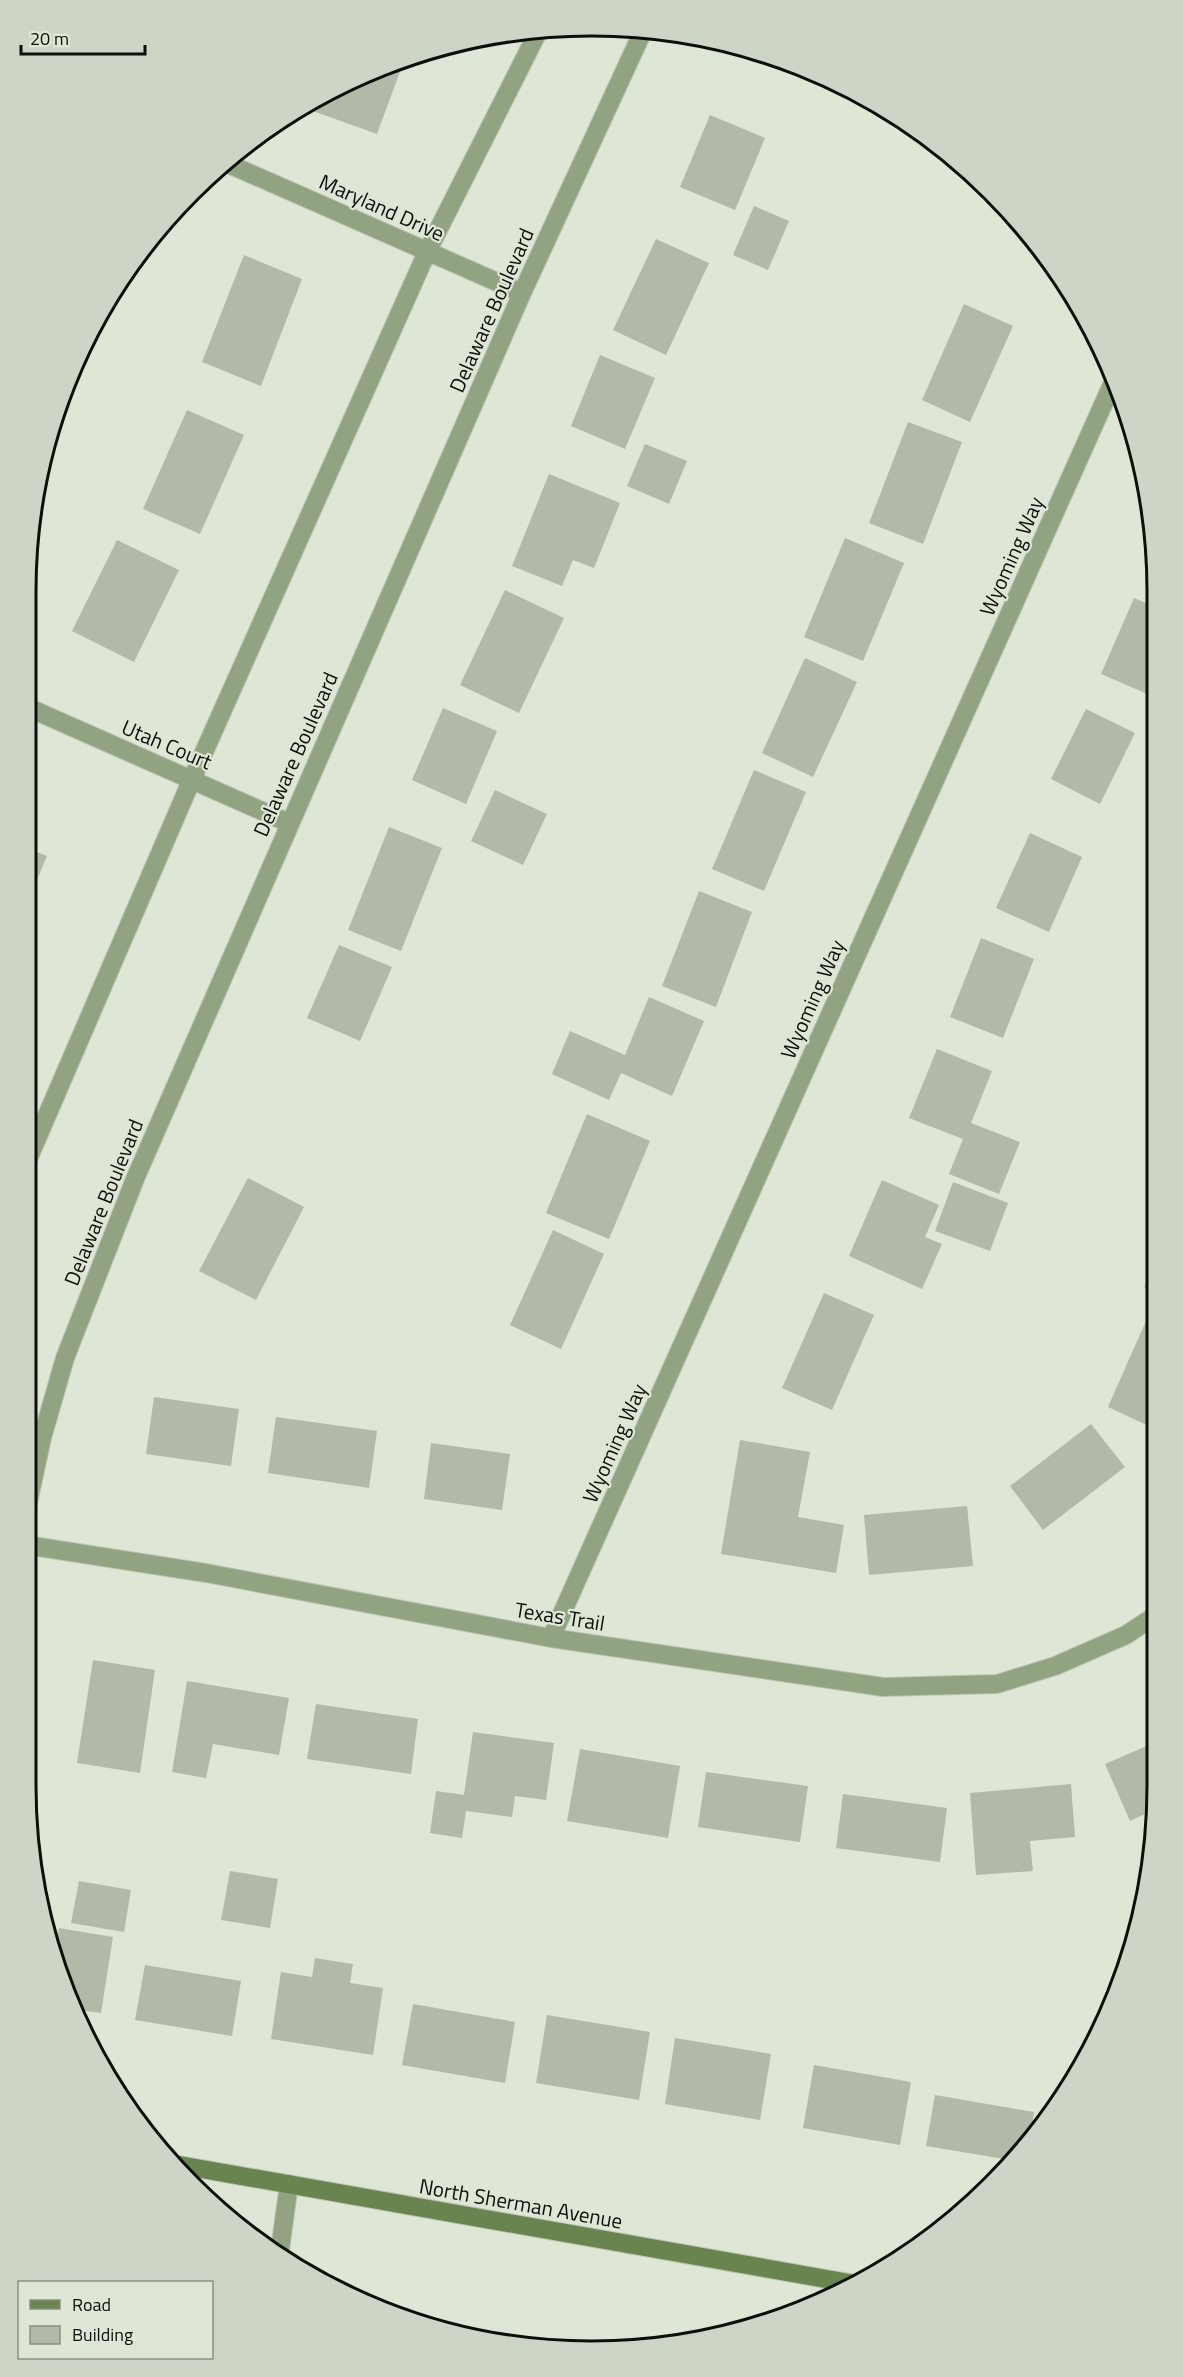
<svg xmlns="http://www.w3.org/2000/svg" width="1183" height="2377" font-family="'Titillium Web',sans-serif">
	<rect width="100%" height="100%" fill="#dee6d6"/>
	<path fill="#b1b9a9" d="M405,58L377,134L313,111L318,97Z
		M710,115L765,138L735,210L680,187Z
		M754,206L789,221L768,270L733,255Z
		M656,239L709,263L666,355L613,330Z
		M244,255L302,279L261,386L202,362Z
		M964,304L1013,326L970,422L922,400Z
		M600,355L655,378L625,449L571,426Z
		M187,410L244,435L200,534L143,509Z
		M908,422L962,442L923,544L869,523Z
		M645,444L687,461L669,504L627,486Z
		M549,474L620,503L594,568L573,560L562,586L512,566Z
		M845,538L904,563L863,661L804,637Z
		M117,540L179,570L134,662L72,631Z
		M505,590L564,618L519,713L460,685Z
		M1134,598L1153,606L1152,696L1101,674Z
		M805,658L857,682L813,777L762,753Z
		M443,708L497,731L466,804L412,780Z
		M1086,709L1135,733L1100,804L1051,779Z
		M754,770L806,792L764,891L712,869Z
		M495,790L547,814L523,865L471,841Z
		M389,827L442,848L401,951L348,930Z
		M1030,833L1082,857L1049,932L996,908Z
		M26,848L47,856L26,906Z
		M699,891L752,912L716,1007L662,986Z
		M981,938L1034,959L1003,1038L950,1017Z
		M339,945L392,967L360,1041L307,1018Z
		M649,997L704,1021L672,1096L621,1073L609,1100L552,1074L570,1031L625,1055Z
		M937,1049L992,1071L971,1123L1020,1142L999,1194L949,1174L963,1139L909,1118Z
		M587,1114L650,1141L609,1239L546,1213Z
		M248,1178L304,1207L256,1300L199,1271Z
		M882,1180L939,1205L925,1237L942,1244L922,1289L849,1256Z
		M953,1182L1008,1203L990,1251L935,1231Z
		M553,1230L604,1254L561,1349L510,1325Z
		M1155,1262V1292L1144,1287Z
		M824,1293L874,1315L832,1410L782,1388Z
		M1149,1314L1155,1316V1429L1108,1407Z
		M154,1397L239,1409L231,1466L146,1454Z
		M276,1417L377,1431L369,1488L268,1473Z
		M1091,1424L1125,1467L1043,1530L1010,1486Z
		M740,1440L810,1452L798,1517L844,1525L836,1573L721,1554Z
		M431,1443L510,1454L502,1510L424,1499Z
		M967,1506L973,1566L869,1575L864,1515Z
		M93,1660L155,1670L140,1773L77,1763Z
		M187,1681L289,1698L279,1755L213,1744L206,1778L172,1772Z
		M316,1704L418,1719L411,1774L307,1759Z
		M473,1732L554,1743L546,1800L515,1796L512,1817L466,1811L462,1838L430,1833L436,1791L464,1795Z
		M1156,1742V1809L1130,1821L1105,1764Z
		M580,1749L680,1766L668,1838L567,1821Z
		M706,1772L808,1786L800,1842L698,1827Z
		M1071,1784L1075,1837L1030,1841L1033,1871L976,1875L970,1793Z
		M843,1794L947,1808L940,1862L836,1848Z
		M230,1871L278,1879L270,1928L221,1920Z
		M79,1881L131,1890L124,1932L71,1923Z
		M59,1928L113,1937L101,2013L78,2010L56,1968L54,1957Z
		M315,1958L353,1964L350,1983L383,1988L373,2055L271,2039L281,1972L312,1977Z
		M145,1965L241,1981L232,2036L135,2020Z
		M413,2004L515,2022L505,2083L402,2065Z
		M547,2015L650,2032L639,2100L536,2083Z
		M675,2038L771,2054L760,2120L665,2104Z
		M814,2065L911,2082L900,2145L803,2128Z
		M935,2095L1034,2112L1031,2131L1010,2160L926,2146Z"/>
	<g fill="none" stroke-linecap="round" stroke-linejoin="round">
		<g stroke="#bdc4b5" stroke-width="20">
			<path id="street" d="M224,162L522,293
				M27,707L289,823
				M26,1164L192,779L427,252L539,30
				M26,1512L42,1438L65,1358L135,1179L522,293L644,29
				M26,1545L206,1573L551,1638L883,1687L997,1684L1055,1666L1126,1635L1156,1615
				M551,1638L1115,378
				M279,2257L289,2184"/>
		</g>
		<g stroke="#bdc4b5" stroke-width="20">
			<path id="secondary" d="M179,2165L855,2284"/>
		</g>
		<use href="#street" stroke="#91a380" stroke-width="18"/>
		<use href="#secondary" stroke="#6a844f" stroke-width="18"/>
	</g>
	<g text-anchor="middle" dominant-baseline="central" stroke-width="4.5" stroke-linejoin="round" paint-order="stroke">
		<g font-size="21" fill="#0d0f0a" stroke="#dee6d6">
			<text transform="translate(382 207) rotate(24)">Maryland Drive</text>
			<text transform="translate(491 310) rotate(-66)">Delaware Boulevard</text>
			<text transform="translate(1011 556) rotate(-66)">Wyoming Way</text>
			<text transform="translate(167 744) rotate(23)">Utah Court</text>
			<text transform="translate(295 754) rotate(-66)">Delaware Boulevard</text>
			<text transform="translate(812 999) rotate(-66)">Wyoming Way</text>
			<text transform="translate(103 1202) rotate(-68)">Delaware Boulevard</text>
			<text transform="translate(614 1443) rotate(-66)">Wyoming Way</text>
			<text transform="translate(560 1616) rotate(9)">Texas Trail</text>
			<text transform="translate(521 2203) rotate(10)">North Sherman Avenue</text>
		</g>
	</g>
	<path d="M0 0H1183V2377H0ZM591 36H592A555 555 0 0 1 1147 591V1786A555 555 0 0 1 592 2341H591A555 555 0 0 1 36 1786V591A555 555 0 0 1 591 36Z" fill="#cdd5c6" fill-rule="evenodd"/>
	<path fill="none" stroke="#0d0f0a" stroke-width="3" d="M591 36H592A555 555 0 0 1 1147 591V1786A555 555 0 0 1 592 2341H591A555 555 0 0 1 36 1786V591A555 555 0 0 1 591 36Z"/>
	<rect x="18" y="2281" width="195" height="78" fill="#dee6d6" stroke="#8a9084" stroke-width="1.5"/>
	<rect x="30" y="2300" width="30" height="9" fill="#6a844f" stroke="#8a9084" stroke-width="1.5"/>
	<text x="72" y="2311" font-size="18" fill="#0d0f0a">Road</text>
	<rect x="30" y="2326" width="30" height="18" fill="#b1b9a9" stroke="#8a9084" stroke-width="1.5"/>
	<text x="72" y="2341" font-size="18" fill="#0d0f0a">Building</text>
	<path d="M21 45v9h124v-9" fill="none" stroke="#0d0f0a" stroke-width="3"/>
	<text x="30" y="45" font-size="18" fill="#0d0f0a" stroke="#dee6d6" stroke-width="4.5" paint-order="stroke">20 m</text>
</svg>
